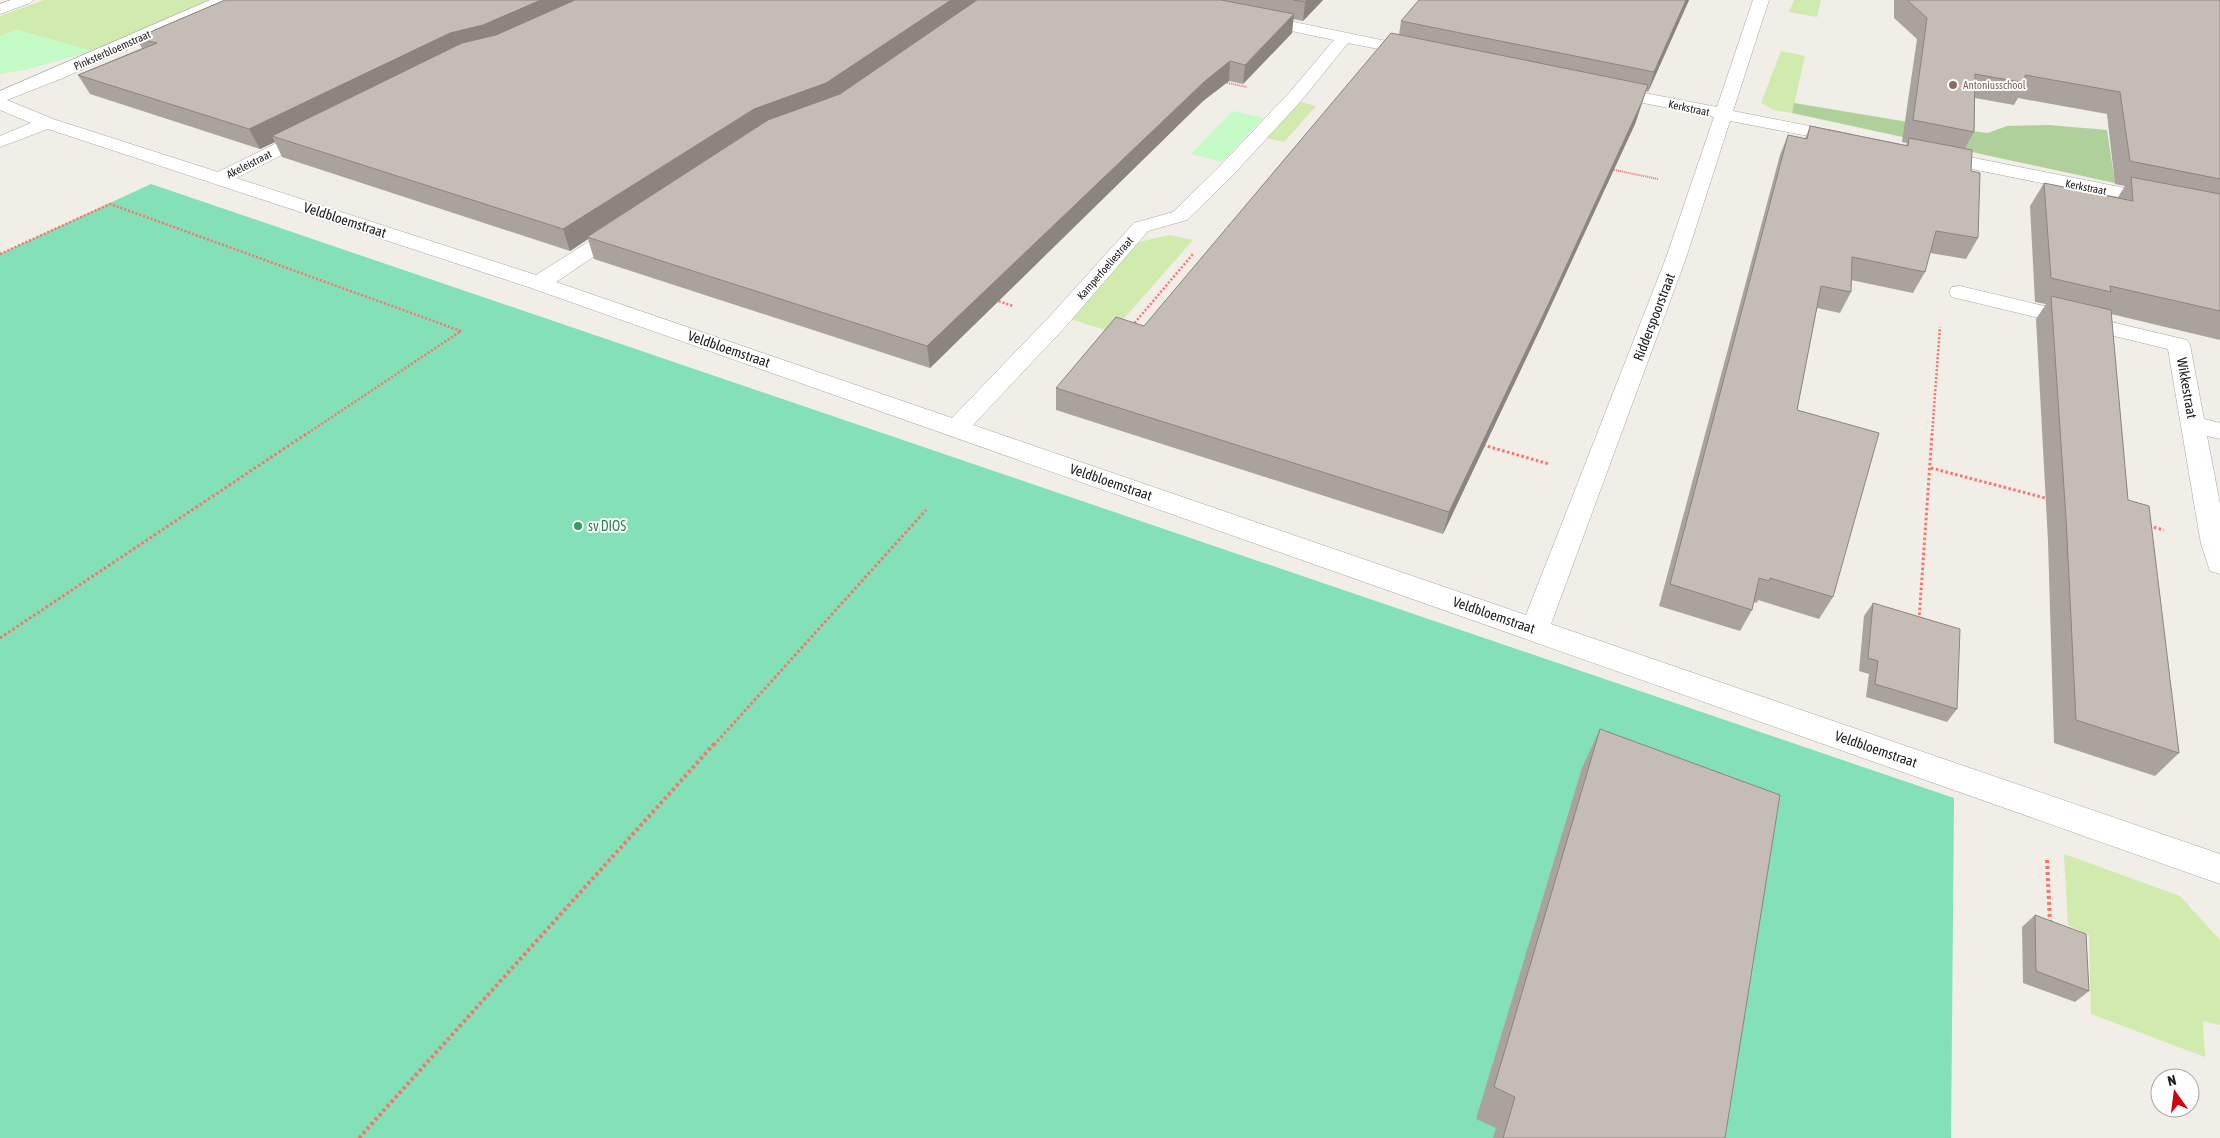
<svg xmlns="http://www.w3.org/2000/svg" width="2220" height="1138" font-family="'Asap Condensed',sans-serif">
	<rect width="100%" height="100%" fill="#f1ede7"/>
	<path fill="#d0ebad" d="M44,0H210L93,51L17,30L0,36V16Z
		M1794,0H1821L1817,17L1789,12Z
		M1781,51L1805,56L1792,113L1774,110L1761,103Z
		M1298,101L1316,106L1284,142L1266,138Z
		M1170,235L1193,240L1112,332L1067,318L1139,242Z
		M2064,854L2180,896L2220,940V1025L2203,1021L2205,1057L2091,1014L2089,935L2068,925Z"/>
	<path fill="#afd09b" d="M1794,103L1938,127L1988,133L2007,126L2049,125L2107,130L2115,183L1792,113Z"/>
	<path fill="#c4fac5" d="M17,30L93,51L25,70L0,74V36Z
		M1233,111L1263,118L1222,162L1191,154Z"/>
	<path fill="#84e0b6" d="M151,184L1954,798L1951,1138H0V254Z"/>
	<g fill="none" stroke-linecap="round" stroke-linejoin="round">
		<g stroke="#a7a7a7" stroke-width="1">
			<path id="minor" d="M11,0H33L30,3L0,14V4Z
				M210,0H231L228,3L63,78L7,100L53,119L218,172L305,129L311,128L317,129L320,133L317,137L236,178L536,275L615,225L622,223L629,225L632,229L629,233L556,282L952,418L1051,315L1134,223L1173,212L1219,167L1289,93L1334,40L1249,22L1247,19L1249,16L1255,14L1425,49L1427,52L1425,55L1419,57L1348,43L1301,101L1233,175L1187,220L1148,231L1067,325L973,425L1526,615L1666,258L1714,117L1608,96L1602,95L1599,91L1602,87L1608,86L1717,107L1753,0H1769L1733,111L1845,133L1851,134L1854,138L1851,142L1845,143L1730,121L1686,258L1551,624L2220,854V884L531,288L48,129L0,147V136L31,123L0,110V91Z
				M1934,150L2220,207V219L1927,160L1925,156L1927,152Z
				M1960,286L2187,340L2190,345L2204,419L2220,423V439L2207,436L2220,504V574L2210,571L2201,544L2168,349L1952,297L1949,292L1952,287Z"/>
		</g>
		<path stroke="#fb726d" stroke-width="2" stroke-dasharray="1 1" stroke-linecap="butt" d="M1223,82L1247,87
			M1610,169L1658,179"/>
		<path stroke="#fb726d" stroke-width="2.5" stroke-dasharray="2 2" stroke-linecap="butt" d="M0,254L110,204L461,331L305,435
			M995,300L1013,306
			M1132,326L1193,254
			M1932,435L1940,327"/>
		<path stroke="#fb726d" stroke-width="3" stroke-dasharray="2.5 2.5" stroke-linecap="butt" d="M1483,445L1549,464
			M1931,468L2049,499
			M2149,526L2164,530
			M1919,620L1932,434
			M0,638L306,434
			M714,745L926,510"/>
		<path stroke="#fb726d" stroke-width="4" stroke-dasharray="3 3" stroke-linecap="butt" d="M2047,860L2050,923
			M359,1138L715,743"/>
		<use href="#minor" fill="#fff" fill-rule="evenodd"/>
	</g>
	<path fill="#aaa29d" d="M225,0H1323L1303,21L1293,19L1292,33L1243,84L1229,81L1203,101L930,368L594,259L588,239L570,251L282,157L275,142L260,149L90,94L78,75L142,48L136,38Z
		M1689,0L1648,92L1646,91L1635,124L1542,325L1443,534L1056,410V388L1144,326L1399,35L1401,21Z
		M1894,0H2220V340L2111,314L2128,500L2179,753L2155,776L2054,743L2048,541L2036,319L2046,304L2035,302L2030,206L2044,183L2118,197L2125,186L2115,184L2107,114L2018,98L2014,105L1975,98L1974,132L1965,148L1971,171L1978,238L1966,259L1930,253L1925,272L1913,293L1851,280V292L1840,313L1817,308L1797,410L1833,597L1819,619L1758,600L1757,603L1754,602L1752,610L1740,631L1659,606L1780,155L1788,135L1805,139L1810,126L1906,145L1907,143L1902,142L1917,39L1894,18Z
		M1873,603L1957,709L1947,722L1866,697L1869,674L1859,671L1864,616Z
		M1600,729L1725,1138H1493L1496,1128L1476,1119L1582,768Z
		M2035,915L2089,991L2075,1002L2023,983L2022,927Z"/>
	<path fill="#8b847f" d="M541,0H588L272,136L275,142L260,149L249,129L450,33Z
		M951,0H981L829,103L587,237L588,239L570,251L563,229L754,109Z
		M1307,0H1323L1303,21L1305,2Z
		M1686,0H1689L1648,92L1654,72Z
		M1294,14L1292,33L1243,84L1245,65Z
		M1230,61L1229,81L1203,101L930,368L927,346L1205,81Z
		M1648,85L1635,124L1542,325L1443,534L1449,512Z"/>
	<path fill="#c6bcb6" stroke="#8b847f" d="M225,0H541L483,25L450,33L249,129L78,75L157,43L136,38Z
		M575,0H951L826,83L754,109L563,229L272,136L462,43L496,35Z
		M977,0H1221L1294,14L1245,65L1230,61L1205,81L927,346L587,237L768,120L840,94Z
		M1293,0H1307L1305,2Z
		M1419,0H1686L1654,72L1401,21Z
		M1907,0H2220V179L2130,161L2120,92L2025,75L2026,83L1975,74L1974,132L1913,120L1927,18Z
		M1391,33L1648,85L1641,104L1549,303L1449,512L1056,388L1116,317L1144,326Z
		M1810,126L1908,146L1909,138L1972,150L1971,171L1980,173L1978,238L1936,231L1925,272L1852,257L1851,292L1821,286L1797,410L1879,433L1833,597L1770,578L1769,581L1759,578L1752,610L1670,584L1788,135L1807,139Z
		M2131,177L2220,194V311L2110,286L2111,292L2051,278L2044,183L2133,201Z
		M2051,296L2111,310L2128,500L2149,506L2179,753L2076,720L2066,518Z
		M1873,603L1960,629L1957,709L1875,684L1878,661L1868,658Z
		M1600,729L1780,795L1725,1138H1503L1515,1097L1494,1087Z
		M2035,915L2086,934L2089,991L2036,971Z"/>
	<circle fill="#8d6e63" stroke="#fff" stroke-width="2" cx="1953" cy="85" r="5"/>
	<circle fill="#2e9e5b" stroke="#fff" stroke-width="2" cx="578" cy="526" r="5"/>
	<g text-anchor="middle" dominant-baseline="central" stroke-width="4" stroke-linejoin="round" paint-order="stroke">
		<g font-size="11" fill="#202020" stroke="#fff">
			<text transform="translate(112 50) rotate(-24)">Pinksterbloemstraat</text>
			<text transform="translate(1689 108) rotate(12)">Kerkstraat</text>
			<text transform="translate(249 164) rotate(-27)">Akeleistraat</text>
			<text transform="translate(2086 187) rotate(11)">Kerkstraat</text>
			<text transform="translate(1105 268) rotate(-49)">Kamperfoeliestraat</text>
		</g>
		<g font-size="11" fill="#785e54" stroke="#fff" text-anchor="start">
			<text x="1963" y="85">Antoniusschool</text>
		</g>
		<g font-size="14" fill="#202020" stroke="#fff">
			<text transform="translate(345 220) rotate(18)">Veldbloemstraat</text>
			<text transform="translate(1654 317) rotate(-69)">Ridderspoorstraat</text>
			<text transform="translate(729 349) rotate(19)">Veldbloemstraat</text>
			<text transform="translate(2187 388) rotate(80)">Wikkestraat</text>
			<text transform="translate(1111 482) rotate(19)">Veldbloemstraat</text>
			<text transform="translate(1494 615) rotate(19)">Veldbloemstraat</text>
			<text transform="translate(1876 749) rotate(19)">Veldbloemstraat</text>
		</g>
		<g font-size="14" fill="#27864d" stroke="#fff" text-anchor="start">
			<text x="588" y="526">sv DIOS</text>
		</g>
	</g>
	<g transform="translate(2175 1093) rotate(346)"><circle r="24" fill="#ffffff" stroke="#a6a6a6"/>
	<path d="M0-4L9 19L0 12L-9 19Z" fill="#d0000f"/>
	<text y="-8" font-size="14" font-weight="bold" text-anchor="middle" fill="#202020">N</text>
	</g>
</svg>
